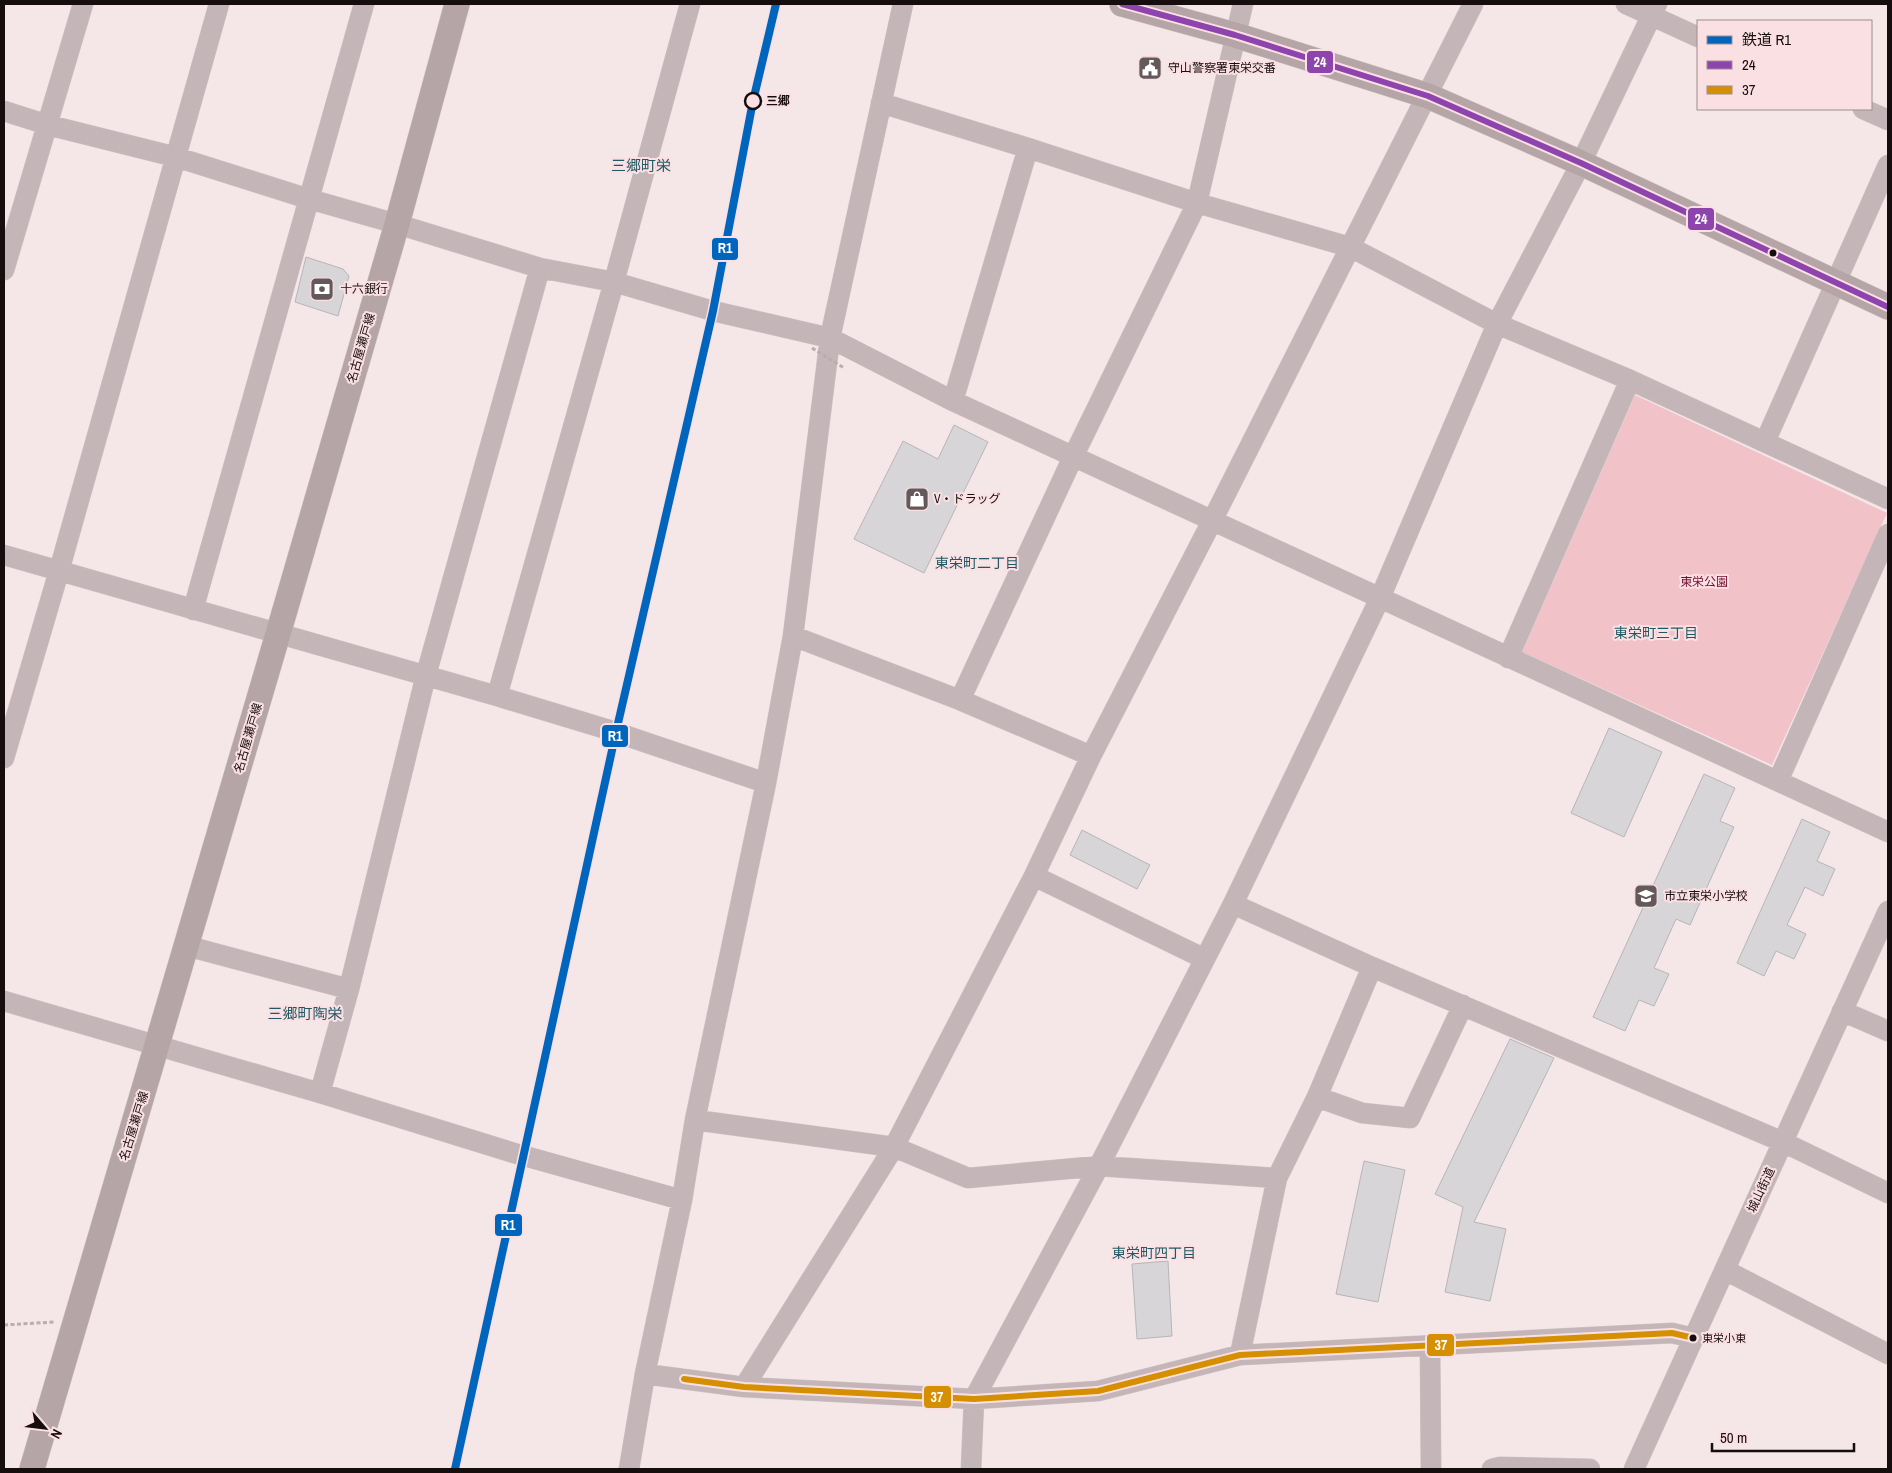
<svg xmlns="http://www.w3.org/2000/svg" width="1892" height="1473" font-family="'Archivo Narrow','Noto Sans JP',sans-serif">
	<rect width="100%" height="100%" fill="#f5e6e8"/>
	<path fill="#f1c3c9" d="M1635,395L1887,513L1772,765L1522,652Z"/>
	<path fill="#d7d5d7" stroke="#b7b5b8" d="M306,257L343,269L349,276L338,316L295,302Z
		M954,425L988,442L924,573L854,539L903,441L938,459Z
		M1609,728L1662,752L1624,837L1571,813Z
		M1704,774L1735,788L1720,821L1734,827L1690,925L1676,919L1654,968L1669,974L1654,1006L1639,1000L1625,1031L1593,1017Z
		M1802,819L1830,832L1817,861L1835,869L1823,896L1805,887L1787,925L1806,934L1794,959L1776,951L1764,976L1737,963Z
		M1082,830L1150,865L1137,889L1070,855Z
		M1510,1039L1554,1058L1474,1222L1506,1229L1490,1301L1445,1292L1463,1207L1435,1194Z
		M1364,1161L1405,1170L1378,1302L1336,1294Z
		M1168,1261L1172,1336L1137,1339L1132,1264Z"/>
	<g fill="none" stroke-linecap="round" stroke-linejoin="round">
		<g stroke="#d0c5c6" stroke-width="21">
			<path id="minor" d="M1626,4L1698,37
				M881,103L1028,148L1197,203L1350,247L1497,324L1630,380L1888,499
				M1863,109L1888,120
				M4,111L48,125L176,157L309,199L397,224L540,268L614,282L713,311L830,338L953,401L1888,832
				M4,270L83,4
				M953,401L1028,148
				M1765,442L1888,165
				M4,555L497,696L606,729L766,783
				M193,610L364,4
				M793,636L960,700L1091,756
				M1508,658L1630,380
				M497,696L614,282L690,4
				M960,700L1073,457L1197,203L1243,4
				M4,758L59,571L219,4
				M1778,781L1888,534
				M1034,876L1205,959
				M1233,904L1372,967L1783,1142L1888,1193
				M187,946L349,989
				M4,1001L320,1093L514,1153L682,1200
				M1842,1011L1888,1031
				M320,1093L349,989L426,675L540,268
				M1317,1097L1362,1113L1410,1118L1463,1005
				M695,1120L894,1147L968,1178L1099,1166L1277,1178
				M1725,1270L1888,1354
				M1430,1346L1431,1469
				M1240,1355L1277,1178L1317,1097L1372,967
				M645,1374L744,1387L974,1399L1098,1391L1240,1355L1672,1333L1694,1338
				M744,1387L894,1147L1034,876L1091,756L1212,521L1473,4
				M629,1469L645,1374L682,1200L695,1120L766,783L793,636L830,338L903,4
				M971,1469L974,1399L1099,1166L1233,904L1380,598L1497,324L1581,163L1657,4
				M1492,1469L1500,1467L1590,1469
				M1634,1469L1888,911"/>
		</g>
		<g stroke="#d0c5c6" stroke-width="26">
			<path id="major" d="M1122,4L1235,35L1428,96L1581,163L1888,307
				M32,1469L278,634L397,224L457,4"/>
		</g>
		<path stroke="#b9adae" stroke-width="3" stroke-dasharray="4 2.5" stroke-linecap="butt" d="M4,1325L55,1322"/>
		<use href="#minor" stroke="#c4b6b8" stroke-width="20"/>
		<use href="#major" stroke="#b5a5a7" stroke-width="25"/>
		<path stroke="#b9adae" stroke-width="3" stroke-dasharray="4 2.5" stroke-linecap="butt" d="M812,348L844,368"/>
		<g stroke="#fbe0e3" stroke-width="10">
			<path id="bus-1" d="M1122,4L1235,35L1428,96L1581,163L1888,307"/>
		</g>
		<g stroke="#fbe0e3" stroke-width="10">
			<path id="bus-2" d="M684,1379L744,1387L974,1399L1098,1391L1240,1355L1672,1333L1694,1338"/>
		</g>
		<use href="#bus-1" stroke="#8e44ad" stroke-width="6"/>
		<use href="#bus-2" stroke="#d58f02" stroke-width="6"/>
		<g stroke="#fbe0e3" stroke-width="11">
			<path id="rail-1" d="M455,1469L616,732L713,311L753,101L776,4"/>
		</g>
		<use href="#rail-1" stroke="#0065bd" stroke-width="8"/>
	</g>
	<defs>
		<g id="civic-square" transform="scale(1.25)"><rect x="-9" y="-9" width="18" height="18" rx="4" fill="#64595a" stroke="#fbe0e3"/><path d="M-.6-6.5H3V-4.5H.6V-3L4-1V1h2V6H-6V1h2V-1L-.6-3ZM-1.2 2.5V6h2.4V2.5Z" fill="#fff"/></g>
		<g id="bank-square" transform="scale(1.25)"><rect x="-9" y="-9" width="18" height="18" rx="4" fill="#64595a" stroke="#fbe0e3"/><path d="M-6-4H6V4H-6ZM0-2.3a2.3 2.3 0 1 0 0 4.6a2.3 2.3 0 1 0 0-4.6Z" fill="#fff"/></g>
		<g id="shop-square" transform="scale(1.25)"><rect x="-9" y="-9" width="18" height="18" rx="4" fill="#64595a" stroke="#fbe0e3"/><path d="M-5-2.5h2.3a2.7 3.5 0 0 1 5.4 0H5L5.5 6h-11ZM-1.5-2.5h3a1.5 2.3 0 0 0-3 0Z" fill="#fff"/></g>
		<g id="school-square" transform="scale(1.25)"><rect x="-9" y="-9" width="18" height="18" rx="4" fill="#64595a" stroke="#fbe0e3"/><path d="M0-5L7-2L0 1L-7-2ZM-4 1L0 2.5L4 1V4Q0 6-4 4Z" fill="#fff"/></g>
	</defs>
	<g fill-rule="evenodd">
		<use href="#civic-square" x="1150" y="68"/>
		<use href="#bank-square" x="322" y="289"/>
		<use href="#shop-square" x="917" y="499"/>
		<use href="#school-square" x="1646" y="896"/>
	</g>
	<circle fill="#fbe0e3" stroke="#160d0e" stroke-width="2.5" cx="753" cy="101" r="8"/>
	<g fill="#160d0e" stroke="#fbe0e3" stroke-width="2">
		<circle cx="1773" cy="253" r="4.5"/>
		<circle cx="1693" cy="1338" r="4.5"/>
	</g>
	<g text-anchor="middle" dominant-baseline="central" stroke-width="4" stroke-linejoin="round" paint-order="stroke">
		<g font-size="11" fill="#160d0e" stroke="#fbe0e3" text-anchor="start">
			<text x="1702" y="1338">東栄小東</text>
		</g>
		<g font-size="12" fill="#160d0e" stroke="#fbe0e3" text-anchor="start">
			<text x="1168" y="68">守山警察署東栄交番</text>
			<text x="340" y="289">十六銀行</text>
			<text x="934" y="499">V・ドラッグ</text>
			<text x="1664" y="896">市立東栄小学校</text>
		</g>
		<g font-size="12" font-weight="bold" fill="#160d0e" stroke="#fbe0e3" text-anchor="start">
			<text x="766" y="101">三郷</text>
		</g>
		<g font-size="12" fill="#160d0e" stroke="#fbe0e3">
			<text transform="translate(361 348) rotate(-74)">名古屋瀬戸線</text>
			<text transform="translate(248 738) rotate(-74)">名古屋瀬戸線</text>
			<text transform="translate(134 1126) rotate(-73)">名古屋瀬戸線</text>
			<text transform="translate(1761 1190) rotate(-65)">城山街道</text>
		</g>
		<g font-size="12" fill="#730b2d" stroke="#fbe0e3">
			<text x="1704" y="582">東栄公園</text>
		</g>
		<g font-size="14" fill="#1f5862" stroke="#fbe0e3">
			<text x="977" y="563">東栄町二丁目</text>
			<text x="1656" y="633">東栄町三丁目</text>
			<text x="1154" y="1253">東栄町四丁目</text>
		</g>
		<g font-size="15" fill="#1f5862" stroke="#fbe0e3">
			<text x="641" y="165">三郷町栄</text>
			<text x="305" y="1013">三郷町陶栄</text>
		</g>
	</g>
	<g stroke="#fbe0e3" stroke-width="2">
		<rect x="1306" y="50" width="28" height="24" rx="5" fill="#8e44ad"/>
		<rect x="1687" y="207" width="28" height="24" rx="5" fill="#8e44ad"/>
		<rect x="711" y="237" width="28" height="24" rx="5" fill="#0065bd"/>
		<rect x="601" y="724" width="28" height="24" rx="5" fill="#0065bd"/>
		<rect x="494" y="1213" width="29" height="24" rx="5" fill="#0065bd"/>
		<rect x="1426" y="1333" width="29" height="24" rx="5" fill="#d58f02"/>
		<rect x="923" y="1385" width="29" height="24" rx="5" fill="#d58f02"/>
	</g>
	<g font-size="14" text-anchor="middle" font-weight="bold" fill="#fff">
		<text x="1320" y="67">24</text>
		<text x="1701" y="224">24</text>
		<text x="725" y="253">R1</text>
		<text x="615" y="741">R1</text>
		<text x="508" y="1230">R1</text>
		<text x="1441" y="1350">37</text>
		<text x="937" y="1402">37</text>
	</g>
	<rect width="1892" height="1473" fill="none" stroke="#160d0e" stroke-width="10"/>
	<rect x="1697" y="20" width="175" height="90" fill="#fbe0e3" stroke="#9f8c8e"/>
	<rect x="1707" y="36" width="25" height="8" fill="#0065bd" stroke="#9f8c8e"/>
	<text x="1742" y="45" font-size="15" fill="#160d0e">鉄道 R1</text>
	<rect x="1707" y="61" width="25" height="8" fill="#8e44ad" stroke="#9f8c8e"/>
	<text x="1742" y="70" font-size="15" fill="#160d0e">24</text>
	<rect x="1707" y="86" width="25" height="8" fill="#d58f02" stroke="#9f8c8e"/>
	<text x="1742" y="95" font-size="15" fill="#160d0e">37</text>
	<g transform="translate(45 1428) rotate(118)" stroke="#fbe0e3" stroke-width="4" paint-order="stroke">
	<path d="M0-4L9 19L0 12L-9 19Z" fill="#160d0e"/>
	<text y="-8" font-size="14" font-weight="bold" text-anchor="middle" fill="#160d0e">N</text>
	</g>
	<path d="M1712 1443v8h142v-8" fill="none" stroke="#160d0e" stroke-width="2.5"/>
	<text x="1720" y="1443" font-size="15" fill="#160d0e" stroke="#fbe0e3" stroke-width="4" paint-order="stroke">50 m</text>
</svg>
